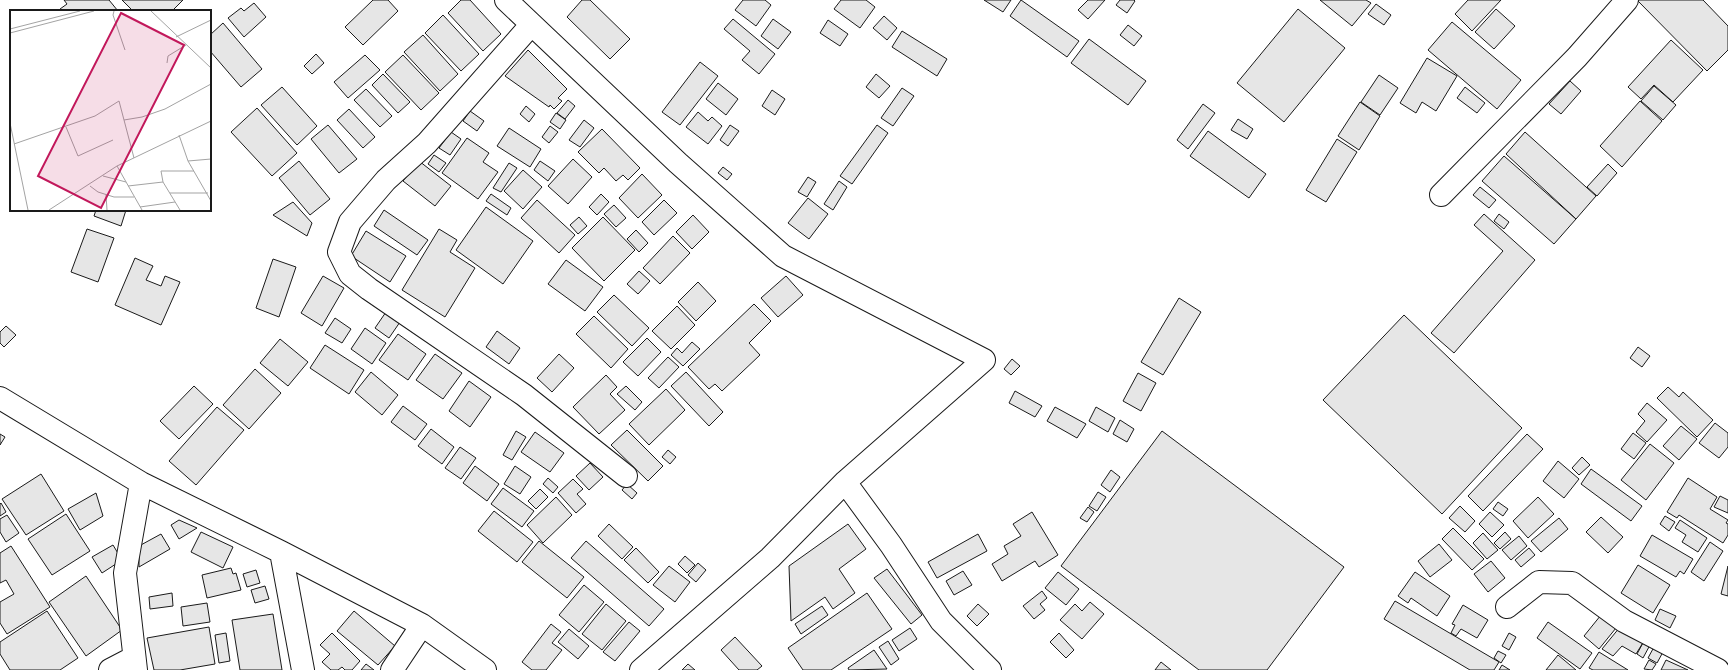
<svg xmlns="http://www.w3.org/2000/svg" width="1728" height="670" font-family="Quicksand,sans-serif">
	<rect width="100%" height="100%" fill="#fff"/>
	<path fill="#e6e6e6" stroke="#1a1a1a" d="M64,0H109L118,11H62L60,9L67,4Z
		M122,0H183L172,11H133Z
		M373,0H388L398,11L363,45L345,27Z
		M461,0H470L501,34L483,51L448,13Z
		M582,0H590L630,39L610,59L567,17Z
		M743,0H765L771,5L756,26L735,10Z
		M841,0H866L875,7L860,28L834,9Z
		M984,0H1011L1003,12Z
		M1021,0L1079,41L1067,57L1010,16Z
		M1088,0H1105L1088,19L1078,10Z
		M1120,0H1134L1135,1L1127,13L1116,5Z
		M1320,0H1366L1371,3L1352,26Z
		M1468,0H1501L1472,31L1455,14Z
		M1637,0H1703L1728,26V50L1707,71Z
		M254,3L266,17L244,37L228,18L241,8L244,11Z
		M1376,4L1391,15L1384,25L1368,14Z
		M1298,9L1345,48L1284,122L1237,83Z
		M1496,9L1515,26L1494,49L1475,32Z
		M443,15L479,54L461,71L425,33Z
		M884,16L897,28L887,40L873,28Z
		M733,19L775,54L759,74L742,60L750,51L724,29Z
		M773,19L791,32L778,49L761,36Z
		M828,20L848,34L840,46L820,33Z
		M1452,22L1521,80L1497,109L1428,50Z
		M223,23L262,69L241,87L210,51V35Z
		M1128,25L1142,36L1134,46L1120,35Z
		M902,31L947,59L937,76L892,47Z
		M423,35L458,74L440,91L404,52Z
		M1089,39L1146,81L1128,105L1071,63Z
		M1671,40L1703,70L1673,102L1654,85L1641,99L1628,87Z
		M528,50L567,89L558,98L562,101L554,109L550,105L549,107L505,76Z
		M316,54L324,63L312,74L304,66Z
		M365,55L380,70L348,98L334,82Z
		M403,55L439,93L421,110L385,72Z
		M1427,58L1457,76L1436,111L1422,102L1416,113L1400,103Z
		M700,62L718,76L680,125L662,112Z
		M383,74L410,102L398,113L372,85Z
		M876,74L890,86L879,98L866,87Z
		M1379,75L1398,88L1380,115L1361,102Z
		M1570,81L1581,91L1561,114L1549,104Z
		M718,83L738,99L726,115L706,99Z
		M1654,86L1676,105L1663,120L1641,101Z
		M282,87L317,126L297,145L261,105Z
		M1465,87L1485,103L1477,113L1457,98Z
		M902,88L914,96L893,126L881,118Z
		M366,89L392,116L380,127L354,100Z
		M772,90L785,99L775,115L762,106Z
		M568,100L575,106L565,119L557,113Z
		M1640,101L1662,121L1622,167L1600,146Z
		M1360,102L1380,116L1359,150L1338,136Z
		M1203,104L1215,113L1188,149L1177,140Z
		M526,106L535,114L529,122L520,114Z
		M257,108L297,153L272,176L231,132Z
		M349,109L375,137L363,148L337,120Z
		M470,111L484,121L477,131L463,121Z
		M698,112L708,121L712,117L722,126L708,144L686,127Z
		M556,113L566,120L560,129L550,122Z
		M1238,119L1253,129L1247,139L1231,130Z
		M584,120L594,128L580,147L569,140Z
		M328,125L357,159L339,173L311,139Z
		M730,125L739,131L728,146L720,140Z
		M877,125L888,133L852,184L840,176Z
		M550,126L558,132L549,143L542,137Z
		M509,128L541,149L530,167L497,146Z
		M602,129L640,168L628,180L623,175L616,181L604,168L599,173L578,152Z
		M1208,131L1266,174L1249,198L1190,156Z
		M451,132L461,139L450,155L439,148Z
		M1525,132L1596,196L1576,219L1506,154Z
		M467,138L489,153L483,162L498,172L478,199L442,173Z
		M1337,139L1357,152L1326,202L1306,190Z
		M434,155L446,163L439,172L428,164Z
		M1504,156L1576,219L1554,244L1482,181Z
		M573,159L592,177L568,204L548,186Z
		M299,161L330,199L310,215L279,178Z
		M419,161L451,186L435,206L403,181Z
		M540,161L555,171L548,181L534,170Z
		M509,163L517,168L501,192L493,188Z
		M1608,164L1617,173L1597,196L1587,187Z
		M723,167L732,174L727,180L718,173Z
		M523,170L542,187L523,209L504,191Z
		M642,174L662,195L638,218L619,198Z
		M808,177L816,182L807,197L798,192Z
		M839,181L847,187L833,210L824,204Z
		M1480,187L1496,200L1489,208L1473,195Z
		M491,194L511,208L507,215L486,201Z
		M601,194L609,202L597,215L589,207Z
		M808,198L828,214L809,239L788,223Z
		M537,200L575,235L559,253L521,218Z
		M664,200L677,213L654,235L642,222Z
		M293,202L312,223L307,236L273,215Z
		M614,205L626,218L616,227L604,214Z
		M486,207L533,241L503,284L456,250Z
		M96,210H126L121,226L94,216Z
		M384,210L428,240L417,255L374,226Z
		M1484,214L1535,260L1454,353L1431,333L1503,251L1474,225Z
		M1499,214L1509,222L1504,229L1494,221Z
		M693,215L709,232L692,249L676,232Z
		M579,217L587,226L578,234L570,225Z
		M603,217L635,250L604,281L572,248Z
		M87,229L114,238L98,282L71,272Z
		M439,229L457,240L450,252L475,268L445,317L402,290Z
		M636,230L648,243L639,252L627,239Z
		M366,231L406,256L390,282L351,256Z
		M673,236L690,253L660,284L643,268Z
		M135,258L153,266L146,280L161,286L165,276L180,282L161,325L115,305Z
		M273,259L296,267L279,317L256,308Z
		M566,260L603,287L585,311L548,284Z
		M639,271L650,281L638,294L627,284Z
		M323,276L344,288L322,326L301,313Z
		M786,276L803,295L778,317L761,298Z
		M698,282L716,301L696,321L678,302Z
		M614,295L649,328L632,346L597,312Z
		M1179,298L1201,312L1163,375L1141,362Z
		M754,304L771,321L749,343L760,355L722,391L715,384L709,389L688,367Z
		M677,306L695,325L671,349L652,331Z
		M386,312L400,322L389,338L375,328Z
		M1404,315L1522,428L1442,514L1323,400Z
		M594,316L628,349L611,368L576,334Z
		M335,318L351,329L342,343L325,333Z
		M6,326L16,335L4,347L0,343V332Z
		M365,328L386,343L372,364L351,349Z
		M497,331L520,348L509,364L486,347Z
		M398,334L426,354L408,380L379,360Z
		M647,338L661,352L638,376L623,362Z
		M280,339L308,362L288,386L260,363Z
		M692,342L700,349L683,366L671,355L677,348L682,353Z
		M325,345L364,370L349,394L310,368Z
		M1638,347L1650,356L1642,367L1630,358Z
		M435,354L462,373L443,399L416,380Z
		M559,354L574,368L552,392L537,378Z
		M668,357L679,367L659,388L648,378Z
		M1012,359L1020,366L1011,375L1004,369Z
		M255,369L281,393L249,429L223,405Z
		M371,372L398,395L382,415L355,392Z
		M686,372L723,412L709,426L671,386Z
		M1138,373L1156,383L1141,411L1123,401Z
		M606,375L617,387L610,394L625,410L599,434L573,407Z
		M469,381L491,397L470,427L449,411Z
		M194,386L213,404L179,439L160,421Z
		M626,386L642,402L635,410L617,394Z
		M1668,387L1679,397L1683,392L1713,420L1697,437L1657,398Z
		M666,389L685,410L649,445L629,424Z
		M1015,391L1042,406L1035,417L1009,403Z
		M1647,403L1667,420L1647,442L1636,432L1645,421L1638,414Z
		M403,406L427,424L415,440L391,422Z
		M217,407L244,430L196,485L169,461Z
		M1055,407L1086,424L1077,438L1047,421Z
		M1096,407L1115,418L1108,432L1089,421Z
		M1120,420L1134,429L1127,442L1113,434Z
		M1715,423L1728,433V447L1719,458L1699,443Z
		M1681,426L1697,439L1679,460L1663,446Z
		M431,429L454,447L442,464L418,446Z
		M627,430L663,466L648,481L611,445Z
		M516,431L526,437L512,460L503,455Z
		M1162,431L1344,567L1267,670H1199L1061,566Z
		M535,432L564,453L550,472L521,452Z
		M1633,433L1646,443L1634,459L1621,449Z
		M0,434L5,437L0,445Z
		M1527,434L1543,449L1483,511L1468,496Z
		M1650,444L1674,463L1646,500L1621,480Z
		M460,447L476,458L461,479L445,468Z
		M668,450L676,457L670,464L662,457Z
		M1582,457L1590,465L1579,475L1572,468Z
		M1558,461L1579,479L1564,498L1543,481Z
		M590,463L603,477L589,490L576,476Z
		M475,466L499,484L487,501L463,483Z
		M515,466L531,477L520,494L504,484Z
		M1591,469L1642,506L1631,521L1581,484Z
		M1111,470L1120,477L1110,492L1101,485Z
		M41,474L64,511L26,535L2,499Z
		M548,478L558,487L553,493L543,484Z
		M1688,478L1717,497L1710,509L1728,520L1726,523L1728,524V535L1723,543L1679,515L1677,518L1667,512Z
		M573,479L583,489L577,494L586,504L576,513L558,493Z
		M627,484L637,493L632,499L622,490Z
		M503,488L534,511L522,527L491,504Z
		M540,489L548,497L536,509L528,501Z
		M1098,492L1106,497L1097,511L1089,506Z
		M96,493L103,516L80,530L68,509Z
		M1720,496L1728,500V513L1714,507Z
		M556,497L572,515L543,543L527,525Z
		M1538,497L1554,514L1528,538L1513,521Z
		M1498,502L1508,509L1503,516L1493,509Z
		M1,503L6,512L0,516V504Z
		M1460,506L1475,521L1465,532L1449,518Z
		M1088,507L1094,512L1087,522L1080,518Z
		M494,511L533,542L517,562L478,531Z
		M1032,512L1058,555L1039,567L1035,561L1002,581L992,564L1008,554L1004,546L1021,536L1013,524Z
		M1490,512L1504,525L1492,537L1479,524Z
		M66,514L90,551L52,575L28,539Z
		M7,515L19,533L6,542L0,532V519Z
		M1665,516L1675,522L1669,531L1660,524Z
		M1601,517L1623,537L1608,553L1586,532Z
		M1559,518L1568,529L1541,552L1531,541Z
		M179,520L197,528L179,539L171,525Z
		M1680,520L1707,538L1698,552L1682,542L1686,535L1675,528Z
		M609,524L633,547L622,559L598,536Z
		M848,524L866,549L839,569L855,593L833,609L825,597L791,621L789,566Z
		M1453,528L1484,559L1472,570L1442,539Z
		M201,532L233,547L223,568L191,552Z
		M1505,532L1511,539L1500,549L1494,543Z
		M1483,533L1498,550L1487,559L1473,543Z
		M161,534L170,549L139,567V546Z
		M978,534L987,551L937,578L928,562Z
		M1652,535L1693,559L1684,574L1680,571L1676,577L1640,556Z
		M1519,536L1527,546L1511,560L1502,550Z
		M539,541L584,577L567,598L522,562Z
		M586,541L664,609L649,626L571,558Z
		M1710,542L1723,551L1704,581L1691,572Z
		M1439,544L1452,560L1430,577L1418,561Z
		M113,545L122,560L102,573L92,557Z
		M11,546L50,607L7,634L0,623V602L14,594L6,580L0,583V553Z
		M636,548L659,572L648,583L624,560Z
		M1529,548L1535,555L1521,567L1515,560Z
		M685,556L695,565L687,573L678,564Z
		M1491,561L1505,578L1488,592L1474,574Z
		M698,563L706,570L696,582L688,575Z
		M1638,565L1670,585L1653,613L1621,593Z
		M669,566L690,582L675,602L653,585Z
		M1728,566V596L1721,594Z
		M231,568L233,574L236,573L241,590L207,598L202,575Z
		M887,569L922,615L911,624L874,578Z
		M256,570L260,583L247,587L243,574Z
		M963,571L972,585L954,595L946,581Z
		M1058,572L1079,589L1066,605L1045,588Z
		M1415,572L1450,596L1437,616L1411,598L1408,603L1398,596Z
		M86,576L122,630L86,656L49,602Z
		M584,585L604,602L579,632L559,615Z
		M265,586L269,599L255,603L251,590Z
		M1042,591L1047,598L1040,604L1045,610L1034,619L1023,606Z
		M172,593L173,606L150,609L149,597Z
		M867,593L892,629L831,670H803L788,648Z
		M1395,601L1499,662L1494,670H1470L1384,619Z
		M1090,602L1104,614L1082,639L1060,620L1075,604L1082,611Z
		M207,603L210,622L183,626L181,607Z
		M606,604L626,621L602,650L582,634Z
		M978,604L989,614L977,626L967,616Z
		M1463,605L1488,620L1477,638L1461,629L1456,636L1451,633L1455,625L1452,624Z
		M822,606L828,615L801,634L795,624Z
		M1660,609L1676,616L1670,628L1655,620Z
		M47,611L78,658L60,670H10L0,654V642Z
		M354,611L395,646L378,665L337,631Z
		M273,614L282,670H240L232,620Z
		M1601,615L1616,628L1599,649L1584,636Z
		M629,622L640,631L615,661L603,652Z
		M1548,622L1592,653L1580,669L1537,638Z
		M551,624L561,632L552,643L562,650L546,670H532L522,662Z
		M209,627L215,664L180,670H154L147,638Z
		M1620,627L1644,641L1636,654L1622,646L1613,656L1602,649Z
		M910,628L917,639L899,651L892,640Z
		M569,629L589,646L578,659L558,642Z
		M226,633L230,661L219,663L215,635Z
		M332,633L360,661L352,670H345L342,667L338,670H331L322,662L330,654L320,645Z
		M1059,633L1074,650L1066,658L1050,642Z
		M1509,633L1516,637L1509,650L1502,646Z
		M735,637L762,666L757,670H739L721,650Z
		M888,641L899,659L891,665L879,647Z
		M1644,641L1650,645L1643,658L1637,654Z
		M1654,647L1663,652L1657,663L1648,658Z
		M874,650L887,669L849,670L848,668Z
		M1498,651L1506,655L1501,663L1494,658Z
		M1599,652L1628,670H1593L1589,668Z
		M1558,655L1576,670H1546Z
		M1649,660L1656,664L1652,670L1644,669Z
		M1666,660L1688,670H1661Z
		M1161,662L1171,670H1155Z
		M366,664L374,670H361Z
		M688,664L695,670H682Z
		M1502,665L1510,670H1499Z"/>
	<g fill="none" stroke-linecap="round" stroke-linejoin="round">
		<g stroke="#1a1a1a" stroke-width="24">
			<path id="street" d="M506,0L678,163L783,256L984,360L845,482L770,558L641,670
				M531,25L427,143L386,180L350,222L339,252L350,274L369,289L524,395L626,476
				M1441,195L1577,57L1627,0
				M0,398L141,483L281,552L422,625L485,670
				M845,482L891,545L941,621L990,670
				M281,552L303,670
				M1507,607L1539,582L1572,583L1624,621L1718,670
				M110,670L133,658
				M136,670L125,573L141,483
				M392,670L422,625"/>
		</g>
		<use href="#street" stroke="#fff" stroke-width="22"/>
	</g>
	<g transform="translate(10 10)">
		<rect width="201" height="201" fill="#fff"/>
		<path fill="none" stroke="#a3a3a3" stroke-width="1" d="M104,1L103,5L115,40M141,1L201,58M0,19L70,1M0,23L84,1M166,27L201,10M157,53L158,46L176,35M114,110L132,107L155,99L201,74M0,113L18,200M56,117L68,146L103,130M169,125L178,151L201,191M4,134L85,106L109,91L124,148M178,151L201,149M107,156L132,200M93,166L116,172M80,176L88,182L104,187H124M118,176L153,172M160,183H198M96,185L97,200M130,197L165,192M39,200L107,156L201,111M170,200L153,172L151,161H184"/>
		<path fill="#c2185b" fill-opacity="0.15" stroke="#c2185b" stroke-width="2" d="M111,3L174,35L91,198L28,166Z"/>
		<rect width="201" height="201" fill="none" stroke="#1a1a1a" stroke-width="2"/>
	</g>
</svg>
